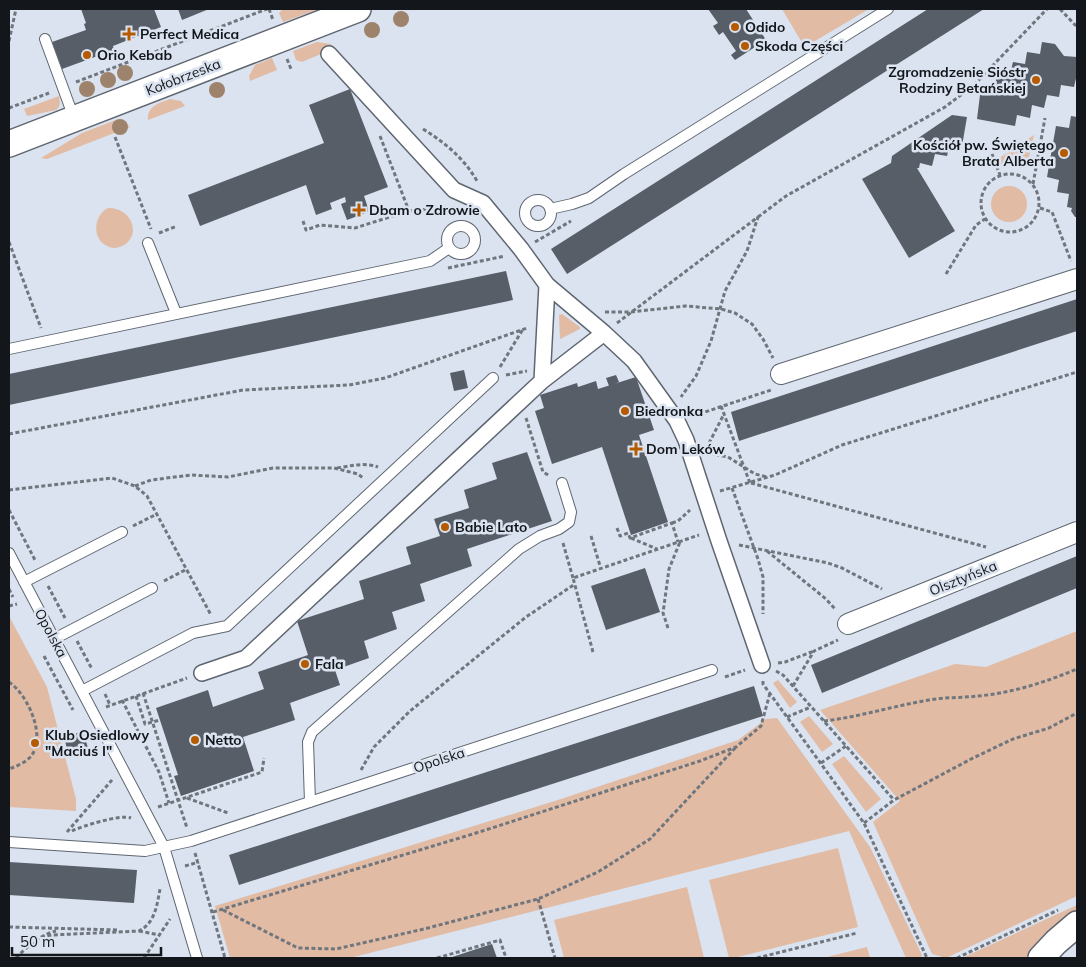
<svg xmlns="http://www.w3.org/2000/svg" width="1086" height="967" font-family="Mulish,sans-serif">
	<rect width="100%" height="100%" fill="#dae3ef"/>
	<path fill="#e2bba4" d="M283,9H319L283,22L279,13Z
		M782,9H869L810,44L801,41Z
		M317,42L331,44L333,49L302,62L296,60L293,51Z
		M272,58L277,70L250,81L249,76L255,65Z
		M59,96C60,102 61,106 56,110L27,116L24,109Z
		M170,99L181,101L185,106L148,120C147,106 159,103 170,99Z
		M116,120L123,121L130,127L47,159L41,158L82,133Z
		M1034,135L1027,166L1009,163L1001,165L998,159Z
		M991 204a18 18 0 1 1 36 0a18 18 0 1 1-36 0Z
		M108,208C121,208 133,216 133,231C132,243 118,252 107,246C91,238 94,215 108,208Z
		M562,314L580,327V329L560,339L559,315Z
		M9,616L47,687L76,799V811L9,807Z
		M1077,631V896L946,958L932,954L873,822L900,801L820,710L955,664L986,667Z
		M778,680L797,702L790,708L773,683Z
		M809,716L833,744L822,752L800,722Z
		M777,718L870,847L922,955L921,958H906L849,831L350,958H230L215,906L561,799L738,740L766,719Z
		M844,756L881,799L866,812L832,764Z
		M838,848L858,927L734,958H729L709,880Z
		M687,887L704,958H564L554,920Z
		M1077,905V909L1047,933L1026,958H962Z
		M867,947L870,958H823Z"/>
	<path fill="#575e68" d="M81,9H154L161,27L113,46L114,50L62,69L52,42L86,30L84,24L86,23Z
		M178,9H209L182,20Z
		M708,9H746L766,40L735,60L731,55L736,51L723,32L719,35L713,26L718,23Z
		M928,9H984L567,274L551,249Z
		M1042,42L1055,44L1064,56L1077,57V74L1074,87L1061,85L1059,97L1047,95L1044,108L1032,105L1030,118L1017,115L1015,126L977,119L980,95L995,85L998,72L1010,74L1013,62L1025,64L1027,52L1040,54Z
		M350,89L388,187L364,196L368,208V212L347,220L341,204L346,202L345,197L330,203L332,209L316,215L306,185L200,226L188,195L324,143L309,105Z
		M952,115L967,117L962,146L950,143L947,156L935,154L932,166L920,163L919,168H917L955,231L909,258L862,179L891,163L892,156Z
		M1071,116L1077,117V217H1075L1071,211L1072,208L1067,207L1069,194L1057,192L1059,180L1047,177L1056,126L1069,128Z
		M506,271L513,300L9,405V374Z
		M1077,299V331L739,441L731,412Z
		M464,370L468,388L454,391L450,373Z
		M616,375L619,382L609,386L606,378Z
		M636,377L654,430L639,435L668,522L631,535L602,447L552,464L535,411L544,408L540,395L577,383L578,387L596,381L598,389Z
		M527,452L552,521L467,549L472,566L420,584L425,601L392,612L397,629L364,641L369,658L335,670L340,685L290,703L295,720L243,737L254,771L181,796L174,776L178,775L156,708L208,690L213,707L264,689L258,672L308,655L297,621L364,599L359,581L411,564L406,547L440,536L434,519L469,508L464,490L497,479L492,463Z
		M1077,556V588L822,693L811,665Z
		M645,568L660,612L606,630L591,586Z
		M754,686L763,716L239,885L229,855Z
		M83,731L88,748L68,753L64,737Z
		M9,862L137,870L134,903L9,895Z
		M492,944L497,958H449Z"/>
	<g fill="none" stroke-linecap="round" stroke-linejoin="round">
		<g stroke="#5f6671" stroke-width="12">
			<path id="service" d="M45,39L74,118
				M525 213a13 13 0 1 1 26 0a13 13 0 1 1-26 0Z
				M550,209L572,204L589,198L624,174L888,9
				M447 240a14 14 0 1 1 28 0a14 14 0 1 1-28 0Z
				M148,243L176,313
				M9,349L430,261L449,248
				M9,553L164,847L197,958
				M24,582L122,532
				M54,639L152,588
				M82,691L193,633L227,626L493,378
				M310,802L308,742L312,732L519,549L540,536L559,529L569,522L571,512L562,483
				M9,842L145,851L191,841L712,670"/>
		</g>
		<g stroke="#5f6671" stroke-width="18">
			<path id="pedestrian" d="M329,54L454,190L483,203L521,249L547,285L604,333L634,361L677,421L686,440L719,541L762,665
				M542,381L547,285
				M202,673L246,658L542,381L604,333"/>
		</g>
		<g stroke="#5f6671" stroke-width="22">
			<path id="minor" d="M781,374L1077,279
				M848,624L1077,532"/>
		</g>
		<g stroke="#5f6671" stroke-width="28">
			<path id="tertiary" d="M9,144L358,9
				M1041,958L1056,942L1077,924"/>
		</g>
		<path stroke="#70767e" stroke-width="3" stroke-dasharray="4 2.5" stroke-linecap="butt" d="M269,9L273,20
			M1060,9L1077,27
			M9,41L16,9
			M287,59L291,69
			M76,82L267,9
			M9,108L49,93
			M423,129C444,142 464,158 477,181
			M380,136L409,211
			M115,137L151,229
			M992,154L1000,175
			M981 203a29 29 0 1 1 58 0a29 29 0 1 1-58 0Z
			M1033,184L1045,118
			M1040,208L1052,212L1071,261
			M758,217L786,196L945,107L974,85L1047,9
			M303,221L306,230L320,225L355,228L409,211L448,207
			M159,233L177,226
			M9,242L41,328
			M535,242L571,221
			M448,268L505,256
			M946,274L976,225L985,219
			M605,312H630L686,306L721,309L735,313L752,324L763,339L773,358
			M617,323L758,217L747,251L725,291L711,341L696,376L681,397
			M500,367L523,329
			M506,375L527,371
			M721,406L750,483
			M693,416L771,390
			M526,418L543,472L550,476
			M9,434L243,390L349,385L385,378L527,328
			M706,449L724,414
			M709,453L728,457L755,474L767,477
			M337,468C351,466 364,462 378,467
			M751,483L986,547
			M135,486L151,480L191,475L228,477L273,468H334L358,474L364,479
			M732,488L758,559L763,577V614
			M9,490L112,478L135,486L147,496L211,615
			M720,491L775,475L842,445L1077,372
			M9,510L35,560
			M672,523L678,521L690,510
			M133,526L157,514
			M617,528L620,536L628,533L630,538L672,523L678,542
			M591,536L601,569
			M631,538L657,549
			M563,543L573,578
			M739,545L828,563L842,568L882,589
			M767,551L826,599L836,610
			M164,581L187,569
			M48,586L65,618
			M9,589L13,597
			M9,606L17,604
			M668,628L663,613L669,569L680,542
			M77,641L92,669
			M593,652L573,578L699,535
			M44,656L73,710
			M778,663L785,662L814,651
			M776,671L783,675L894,800
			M725,677L745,670
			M763,681V684L864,823L927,958
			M9,682C27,694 46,734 32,755C27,762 17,766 9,769
			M793,686L814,651L838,640
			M143,693L187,828
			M105,694L110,705
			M136,696L145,724L160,720
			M122,700L159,772L169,803
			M106,707L187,678
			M787,717L811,707
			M824,721C859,717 893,706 929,700C945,697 962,698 978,696C1012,693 1046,682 1077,669
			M821,763L846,746
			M361,770L374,747L410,711L526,617L575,584
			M187,798L228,813
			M158,807L262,772L264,758
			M864,823L894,800L973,758L1013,739L1049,728L1077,713
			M72,831C82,826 121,814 131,818
			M67,832L112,780
			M195,853L225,958
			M185,866L199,862
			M538,899L555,958
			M223,910L298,948L336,949L424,929L538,899L598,872L650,839L736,747
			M213,912L473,834L700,761L736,747L761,726L770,693
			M9,927L118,930
			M139,931L159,935
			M41,937L52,935L139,931C155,923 157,905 160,889
			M16,958C28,946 40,935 56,931
			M144,958L170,919
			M437,958L500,940L506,958
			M757,958L857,933
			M957,958L1058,910"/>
		<use href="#service" stroke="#fff" stroke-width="10"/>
		<use href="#pedestrian" stroke="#fff" stroke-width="15"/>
		<use href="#minor" stroke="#fff" stroke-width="20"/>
		<use href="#tertiary" stroke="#fff" stroke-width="25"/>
	</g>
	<g fill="#9d826c">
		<circle cx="401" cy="19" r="8"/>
		<circle cx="372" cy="30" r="8"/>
		<circle cx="125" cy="73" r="8"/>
		<circle cx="108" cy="80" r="8"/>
		<circle cx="87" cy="89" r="8"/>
		<circle cx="217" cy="90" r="8"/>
		<circle cx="120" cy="127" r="8"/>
	</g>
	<g fill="#b65a00" stroke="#dae3ef" stroke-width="2">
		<circle cx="735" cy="27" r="5"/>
		<path d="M126.5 26.5h5v5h5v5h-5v5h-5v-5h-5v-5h5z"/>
		<circle cx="745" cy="46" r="5"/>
		<circle cx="87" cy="55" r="5"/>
		<circle cx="1036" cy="80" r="5"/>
		<circle cx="1064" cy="153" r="5"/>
		<path d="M356.5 202.5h5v5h5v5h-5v5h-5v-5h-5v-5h5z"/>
		<circle cx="625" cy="411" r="5"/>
		<path d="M633.5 441.5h5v5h5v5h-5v5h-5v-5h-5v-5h5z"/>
		<circle cx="445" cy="527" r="5"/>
		<circle cx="305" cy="664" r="5"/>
		<circle cx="195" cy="740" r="5"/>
		<circle cx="35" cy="743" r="5"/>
	</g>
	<g text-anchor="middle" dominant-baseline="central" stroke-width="5" stroke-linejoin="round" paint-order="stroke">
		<g font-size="14" font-weight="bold" fill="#13161a" stroke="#dae3ef" text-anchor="start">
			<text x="745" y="27">Odido</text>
			<text x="140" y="34">Perfect Medica</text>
			<text x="755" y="46">Skoda Części</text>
			<text x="97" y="55">Orio Kebab</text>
			<text x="1026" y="72" text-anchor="end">Zgromadzenie Sióstr<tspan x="1026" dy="16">Rodziny Betańskiej</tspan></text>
			<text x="1054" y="145" text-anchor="end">Kościół pw. Świętego<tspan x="1054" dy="16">Brata Alberta</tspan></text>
			<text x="369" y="210">Dbam o Zdrowie</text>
			<text x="635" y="411">Biedronka</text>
			<text x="646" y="449">Dom Leków</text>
			<text x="455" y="527">Babie Lato</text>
			<text x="315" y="664">Fala</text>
			<text x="45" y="735">Klub Osiedlowy<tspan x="45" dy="16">"Maciuś I"</tspan></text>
			<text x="205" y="740">Netto</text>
		</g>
		<g font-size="14" fill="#13161a" stroke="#dae3ef">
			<text transform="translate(183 77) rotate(-21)">Kołobrzeska</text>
			<text transform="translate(963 578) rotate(-22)">Olsztyńska</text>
			<text transform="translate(51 633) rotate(62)">Opolska</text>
			<text transform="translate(439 760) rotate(-18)">Opolska</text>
		</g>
	</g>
	<rect width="1086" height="967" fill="none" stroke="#13161a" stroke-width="20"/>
	<path d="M12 947v8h149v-8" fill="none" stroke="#13161a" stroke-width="2.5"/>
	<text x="20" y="947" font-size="15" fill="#13161a" stroke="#dae3ef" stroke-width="4" paint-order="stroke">50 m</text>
</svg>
